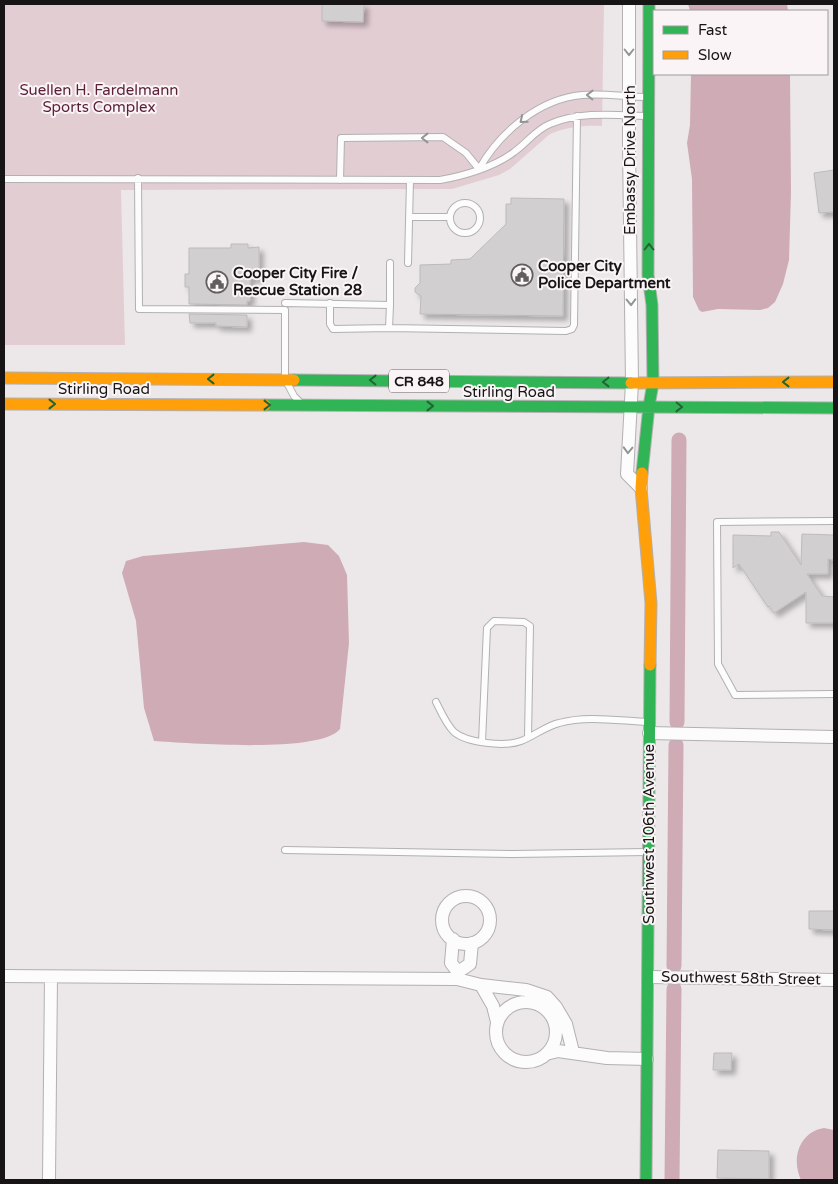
<svg xmlns="http://www.w3.org/2000/svg" width="838" height="1184" font-family="'Varela Round',sans-serif">
	<defs>
		<filter id="shadow"><feDropShadow dx="4.5" dy="4.5" stdDeviation="2.5" flood-color="#0004"/></filter>
	</defs>
	<rect width="100%" height="100%" fill="#ece8e9"/>
	<path fill="#e2cdd3" d="M4,4H604L602,126C585,125 566,127 550,134L510,169L499,175L452,189L121,190L125,345H4Z"/>
	<path fill="#ceabb5" d="M688,4H787L788,11H690Z
		M691,74H790L791,192L789,260L783,284L775,302L768,308L760,310L718,309L702,312L699,310L693,297L692,179L687,143L690,125Z
		M304,542L328,545L339,556L347,575L349,643L340,729C320,754 188,743 154,741L144,708L136,621L122,573L126,561L143,556Z
		M824,1128L834,1130V1180H801C791,1159 799,1132 824,1128Z"/>
	<g fill="none" stroke-linecap="round" stroke-linejoin="round">
		<path stroke="#ceabb5" stroke-width="15" d="M677,722L679,440
			M674,966L676,745
			M672,1180L674,989"/>
	</g>
	<path fill="#d2cfd0" stroke="#bcbaba" filter="url(#shadow)" d="M322,4H364L363,22L322,21Z
		M834,170V212L819,213L814,173Z
		M511,198L564,199L563,316L420,314L421,296L415,292V288L420,283V265L451,264V260L470,259L506,224V204H511Z
		M231,244H248V248L259,247V278H250V301H247V305L189,304V287H185V274H189V248H231Z
		M189,314L247,315V327L216,326V323H190Z
		M771,532H779L801,565L802,534L834,535V560L828,559V574H807L822,596L834,597V623H806V592L774,613L769,606L768,607L739,564L733,568V535L771,536Z
		M809,911H834V930L809,929Z
		M714,1053H732L731,1070H713Z
		M718,1150L769,1151V1179L717,1178Z"/>
	<g fill="none" stroke-linecap="round" stroke-linejoin="round">
		<g stroke="#b3b0b1" stroke-width="8">
			<path id="lane" d="M479,169C500,132 539,99 582,95C604,93 627,97 648,97
				M138,178L139,309L285,310V379L294,396L299,401
				M4,179L440,180C463,176 495,167 514,152C527,143 535,130 550,124C581,111 615,115 648,116
				M340,180L341,138L443,137L466,153L479,169
				M450 218a15 15 0 1 1 30 0a15 15 0 1 1-30 0Z
				M409,217H450
				M408,263L410,181
				M285,303L390,305L389,328L566,331L572,329L574,325L577,116
				M330,303V324L333,329L389,328
				M390,305V263
				M834,521L717,522L718,664L735,695L834,694
				M436,702C441,712 446,724 454,732C467,743 505,747 521,741C534,736 546,726 559,723C587,715 620,721 648,722
				M482,742L487,628L494,621L524,622L530,626L528,737
				M285,850L514,854L647,852"/>
		</g>
		<g stroke="#b3b0b1" stroke-width="14">
			<path id="street" d="M629,4V145L632,383L627,474L641,488
				M649,733L834,737
				M442 920a24 24 0 1 1 48 0a24 24 0 1 1-48 0Z
				M453,939L451,963L458,972
				M4,976L457,979L481,985L526,990L547,997L556,1007L566,1024L573,1052
				M648,977L834,980
				M457,979L458,972L470,964L472,943
				M481,985L493,1006L497,1022
				M496 1032a30 30 0 1 1 60 0a30 30 0 1 1-60 0Z
				M546,1054L558,1051L607,1058L647,1059
				M49,1180L51,977"/>
		</g>
		<g stroke="#b3b0b1" stroke-width="13">
			<path id="fast" d="M294,380L631,383
				M265,405L834,408
				M642,473L649,406L653,383L652,305L648,275L649,4
				M646,1180L650,665"/>
		</g>
		<g stroke="#b3b0b1" stroke-width="13">
			<path id="slow" d="M4,378L294,380
				M631,383L834,382
				M4,404L265,405
				M642,473L641,488L651,603L650,665"/>
		</g>
		<use href="#lane" stroke="#fcfcfc" stroke-width="6"/>
		<use href="#street" stroke="#fcfcfc" stroke-width="12"/>
		<use href="#fast" stroke="#30b455" stroke-width="11"/>
		<use href="#slow" stroke="#ff9f0a" stroke-width="11"/>
	</g>
	<defs><path id="oneway-chevron" d="M-2-3.5L2.5 0L-2 3.5" fill="none" stroke-width="1.6" stroke-linecap="round" stroke-linejoin="round" transform="scale(1.25)"/></defs>
	<g stroke="#949494">
		<use href="#oneway-chevron" transform="translate(629 52) rotate(90)"/>
		<use href="#oneway-chevron" transform="translate(590 95) rotate(-179)"/>
		<use href="#oneway-chevron" transform="translate(523 120) rotate(141)"/>
		<use href="#oneway-chevron" transform="translate(425 138) rotate(180)"/>
		<use href="#oneway-chevron" transform="translate(631 302) rotate(89)"/>
		<use href="#oneway-chevron" transform="translate(628 450) rotate(92)"/>
	</g>
	<g stroke="#236434">
		<use href="#oneway-chevron" transform="translate(649 247) rotate(-90)"/>
		<use href="#oneway-chevron" transform="translate(211 379) rotate(-180)"/>
		<use href="#oneway-chevron" transform="translate(373 380) rotate(-179)"/>
		<use href="#oneway-chevron" transform="translate(606 382) rotate(-180)"/>
		<use href="#oneway-chevron" transform="translate(786 382) rotate(180)"/>
		<use href="#oneway-chevron" transform="translate(52 404)"/>
		<use href="#oneway-chevron" transform="translate(267 405)"/>
		<use href="#oneway-chevron" transform="translate(430 406)"/>
		<use href="#oneway-chevron" transform="translate(679 407) rotate(1)"/>
	</g>
	<defs>
		<g id="civic-ring" transform="scale(1.125)"><circle r="9.5" fill="#faf4f6" stroke="#615e5f" stroke-width="1.5"/><path d="M-.6-6.5H3V-4.5H.6V-3L4-1V1h2V6H-6V1h2V-1L-.6-3ZM-1.2 2.5V6h2.4V2.5Z" fill="#615e5f"/></g>
	</defs>
	<g fill-rule="evenodd">
		<use href="#civic-ring" x="522" y="275"/>
		<use href="#civic-ring" x="217" y="282"/>
	</g>
	<g text-anchor="middle" dominant-baseline="central" stroke-width="4" stroke-linejoin="round" paint-order="stroke">
		<rect fill="#faf4f6" stroke="#5a5758" stroke-width="1" x="389" y="369.5" width="60" height="23" rx="4"/>
		<g font-size="14" font-weight="bold" fill="#161414">
			<text x="419" y="381">CR 848</text>
		</g>
		<g font-size="15" fill="#5b1f36" stroke="#faf4f6">
			<text x="99" y="90">Suellen H. Fardelmann<tspan x="99" dy="17">Sports Complex</tspan></text>
		</g>
		<g font-size="15" fill="#161414" stroke="#faf4f6">
			<text transform="translate(630 160) rotate(-90)">Embassy Drive North</text>
			<text x="104" y="389">Stirling Road</text>
			<text x="509" y="392">Stirling Road</text>
			<text transform="translate(649 834) rotate(-90)">Southwest 106th Avenue</text>
			<text transform="translate(741 978) rotate(1)">Southwest 58th Street</text>
		</g>
		<g font-size="15" font-weight="bold" fill="#161414" stroke="#faf4f6" text-anchor="start">
			<text x="538" y="266">Cooper City<tspan x="538" dy="17">Police Department</tspan></text>
			<text x="233" y="273">Cooper City Fire /<tspan x="233" dy="17">Rescue Station 28</tspan></text>
		</g>
	</g>
	<rect width="838" height="1184" fill="none" stroke="#161414" stroke-width="10"/>
	<rect x="653" y="10" width="175" height="65" fill="#faf4f6" stroke="#9f9a9c"/>
	<rect x="663" y="26" width="25" height="8" fill="#30b455" stroke="#9f9a9c"/>
	<text x="698" y="35" font-size="15" fill="#161414">Fast</text>
	<rect x="663" y="51" width="25" height="8" fill="#ff9f0a" stroke="#9f9a9c"/>
	<text x="698" y="60" font-size="15" fill="#161414">Slow</text>
</svg>
